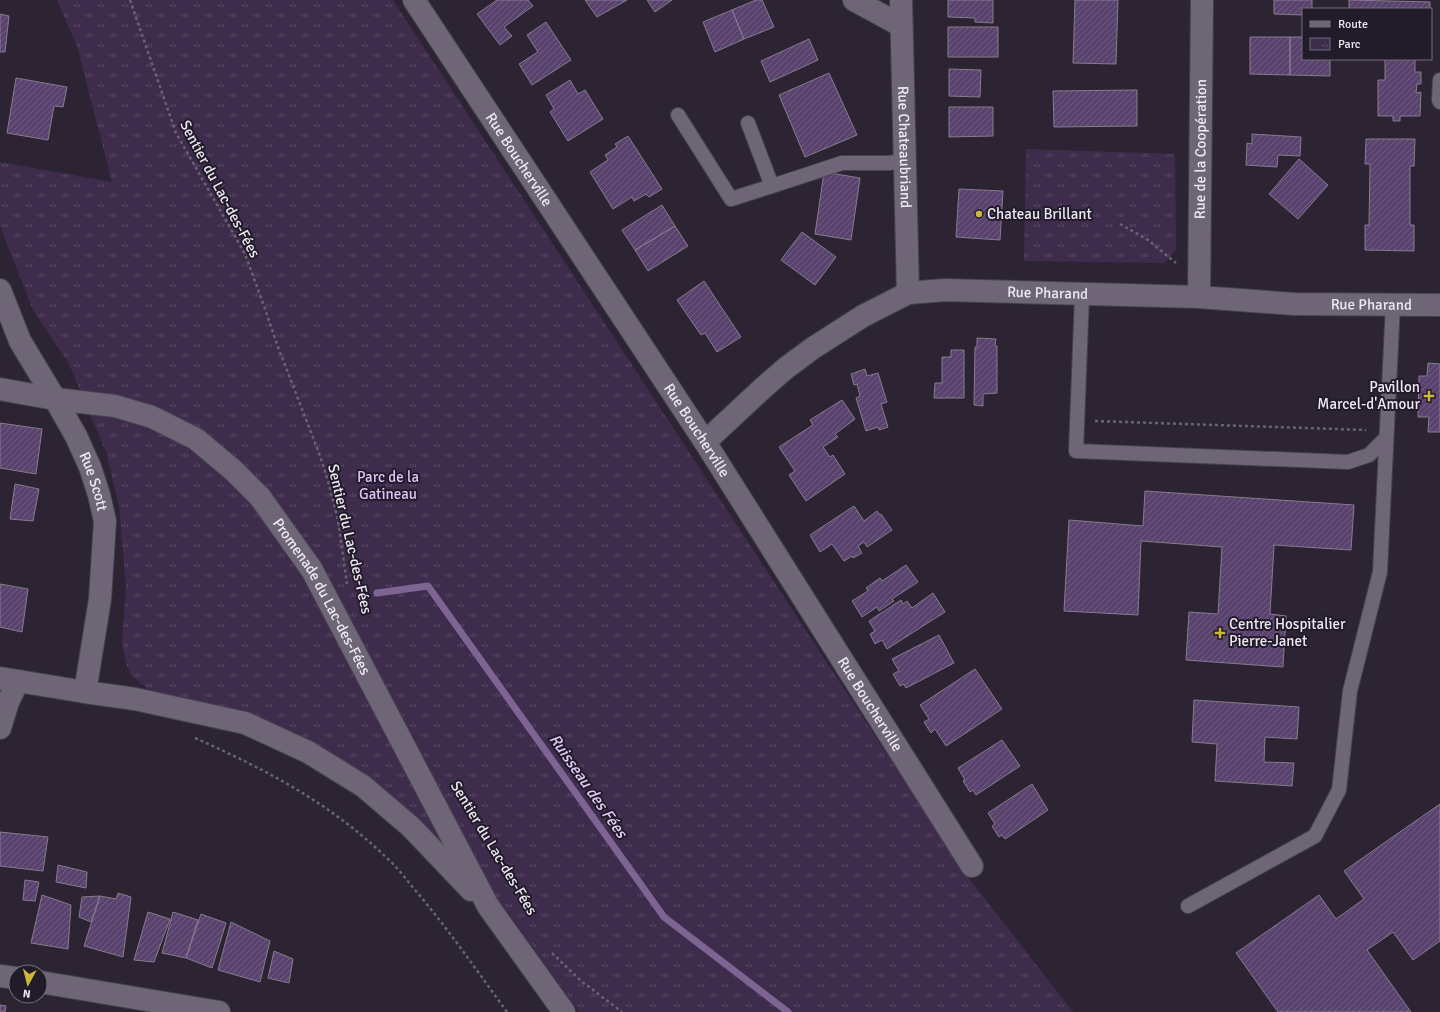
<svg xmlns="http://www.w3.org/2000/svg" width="1440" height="1012" font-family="Signika,sans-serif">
	<defs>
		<pattern id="park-tufts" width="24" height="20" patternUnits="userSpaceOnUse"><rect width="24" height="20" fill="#3e2c4d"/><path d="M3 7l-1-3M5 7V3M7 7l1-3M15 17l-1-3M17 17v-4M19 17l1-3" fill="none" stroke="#5a4b67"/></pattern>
		<pattern id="building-hatch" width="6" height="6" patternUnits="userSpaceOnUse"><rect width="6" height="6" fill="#5a426e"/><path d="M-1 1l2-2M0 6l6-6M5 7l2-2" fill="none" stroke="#725d83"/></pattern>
	</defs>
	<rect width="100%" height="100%" fill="#2c2433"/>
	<path fill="url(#park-tufts)" d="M57,0H393L964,872L1073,1012H579L507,911L413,815L340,759L231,713L148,689L131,675L126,663L122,642L126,587L119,506L106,452L69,364L33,310L0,226V162L112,182L77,46Z
		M1026,149L1175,154L1176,250L1164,263L1024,261Z"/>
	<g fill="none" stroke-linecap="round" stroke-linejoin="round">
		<path stroke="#7d6493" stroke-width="7" d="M377,593L428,586L664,917L788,1012"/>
	</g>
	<path fill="url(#building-hatch)" stroke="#857c8d" d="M497,0H528L533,6L504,27L512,36L500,45L477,14Z
		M585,0H627L597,17Z
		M647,0H672L655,12Z
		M756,0H762L774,27L744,39L732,10Z
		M948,0H993V23L975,22V18L948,17Z
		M1075,0H1118L1116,64L1073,63Z
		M1274,0H1312V9H1303V15L1274,14Z
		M1349,0L1430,2V9H1349Z
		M732,10L744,39L715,52L703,22Z
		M0,14L9,16L5,52H0Z
		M546,22L571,60L532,85L519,64L538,52L527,35Z
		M948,27H998V57H948Z
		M1250,37H1290V75L1250,74Z
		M1290,37H1303V59H1330V76L1290,75Z
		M809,39L818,60L770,82L761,61Z
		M1385,59H1415V72H1421V84H1417L1416,93L1421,92L1420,116H1400V121H1393V116H1378V80H1385Z
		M949,69L981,70L980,97L949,96Z
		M829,73L857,135L805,157L779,95Z
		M16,78L67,87L63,107L54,106L48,140L7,133Z
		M570,80L578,94L585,90L603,119L568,141L550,112L554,109L546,95Z
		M1137,90V126L1054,127L1053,91Z
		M949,107H993V136L949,137Z
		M1252,134L1301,137L1300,156L1278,155L1277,167L1246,165L1247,143L1252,144Z
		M628,136L662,189L649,197L646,194L634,201L632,197L613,209L590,172L608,160L605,155L617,147L615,144Z
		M1366,139H1415L1414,166H1410V225H1414V251L1365,250V225H1369L1370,164H1365Z
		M1299,159L1328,185L1298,219L1269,194Z
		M824,172L860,178L851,240L815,234Z
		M959,189L1003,191L1000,240L956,237Z
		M662,205L675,226L635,250L622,230Z
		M675,226L688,246L648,271L635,250Z
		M802,232L836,257L815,285L781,260Z
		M704,281L741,337L717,352L705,333L701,335L677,300Z
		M977,338L996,339L995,346H997V393L983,394V406L974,405L975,347H977Z
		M951,350H964V398H934L935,383H942V357H951Z
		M1428,363L1440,364V432H1428L1429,417H1418L1419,376H1427Z
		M865,369L867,376L878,373L887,402L881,404L888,427L879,430L878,427L866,431L856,398L860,396L857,384L854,385L851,374Z
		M842,400L855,419L835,434L838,437L823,447L830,457L833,455L845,474L806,501L789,475L795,471L779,447L813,425L810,420Z
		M0,423L42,429L36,474L0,468Z
		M15,484L39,489L33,521L10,519Z
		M1145,491L1354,505L1351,550L1274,545L1270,614L1286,616L1283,667L1186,660L1189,612L1218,614L1222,547L1141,541L1138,615L1064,611L1069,520L1143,526Z
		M854,506L864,521L877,511L880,515L881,514L892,530L867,547L864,542L858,546L862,553L853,558L852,556L844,561L832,544L820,552L810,535Z
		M906,565L918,582L892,599L894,601L879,611L877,607L862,617L852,601L868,591L866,588L880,578L882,581Z
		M0,584L28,589L22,632L0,627Z
		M933,593L945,612L887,649L882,640L875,644L870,634L875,631L869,621L901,600L903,604L907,601L912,608Z
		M939,635L954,663L906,688L904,684L900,686L893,674L899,671L892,659Z
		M975,669L1002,709L946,746L935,729L931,733L924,722L929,719L920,705Z
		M1194,700L1299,707L1297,739L1265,737L1264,762L1294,763L1292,786L1215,781L1217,744L1192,742Z
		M1002,740L1020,766L976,795L973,790L970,792L963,781L965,780L958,768Z
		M1032,784L1048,810L1005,839L1002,835L999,837L992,826L995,824L988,813Z
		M1440,804V941L1413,960L1393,932L1367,950L1411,1012H1278L1236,953L1319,895L1336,919L1364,899L1344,871Z
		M0,832L48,837L43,871L0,866Z
		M58,865L87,872L86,888L56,882Z
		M25,880L39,882L35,901L23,900Z
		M118,893L131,897L123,957L84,946L100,896L116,899Z
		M42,895L71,905L68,949L31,943Z
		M100,896L91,922L79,917L82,897Z
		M148,912L170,919L154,962L134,960Z
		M173,912L198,920L186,958L162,953Z
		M201,914L226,923L212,968L186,958Z
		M231,922L270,941L260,982L218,970Z
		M274,951L293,959L289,983L268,978Z
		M0,1005L6,1006L5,1012H0Z"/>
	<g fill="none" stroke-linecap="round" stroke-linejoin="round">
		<g stroke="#48424e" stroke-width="16">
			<path id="service" d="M1440,80L1439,100L1440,102
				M678,115L731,199L772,186
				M748,123L772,186L842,163H889L904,161
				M1082,295L1076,451L1348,462L1369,455L1386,438
				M1188,906L1315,836L1339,790L1350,691L1380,572L1393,304"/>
		</g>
		<g stroke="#48424e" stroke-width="24">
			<g id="minor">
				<path id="s1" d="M414,0L705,442L972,866"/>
				<path d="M854,0L900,25"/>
				<path id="s2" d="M901,0L908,293"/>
				<path id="s3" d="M0,290L20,341L55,399L76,436L90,467L99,495L105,521L100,599L85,692"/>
				<path id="s4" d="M1199,297L1202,0"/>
				<path id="s5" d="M705,442L763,388L786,368L813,348L863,316L908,293L945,290L1199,297L1294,304L1440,305"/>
				<path d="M0,728L8,702L18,681"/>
				<path d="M0,976L16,978"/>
				<path d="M40,982L219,1012"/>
			</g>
		</g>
		<g stroke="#48424e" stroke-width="24">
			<g id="tertiary">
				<path id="s6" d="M0,389L55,399L115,406L152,417L196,439L233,470L260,497L312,570L488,906L564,1012"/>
				<path d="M0,678L85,692L135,699L245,723L308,752L363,786L411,827L471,890"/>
			</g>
		</g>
		<path stroke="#6a6370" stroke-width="2.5" stroke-dasharray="3 3" stroke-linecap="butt" d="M130,0L176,133L245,254L264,306L278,347L319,453L328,481L338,520L347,584
			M1120,224L1148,240L1176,263
			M1095,421L1366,430
			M195,738C269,771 334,805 393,864C401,872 408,882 416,891C449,930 477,971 507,1012
			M552,953L580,980L622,1012"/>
		<use href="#service" stroke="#6e6577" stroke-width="14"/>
		<use href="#minor" stroke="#6e6577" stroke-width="22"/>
		<use href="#tertiary" stroke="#6e6577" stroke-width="22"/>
	</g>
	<g fill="#cfb837" stroke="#221b29" stroke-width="1.5">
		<circle cx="979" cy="214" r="4"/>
		<path d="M1427 390h4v4h4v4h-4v4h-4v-4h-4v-4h4z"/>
		<path d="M1218 627h4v4h4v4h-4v4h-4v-4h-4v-4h4z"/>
	</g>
	<g text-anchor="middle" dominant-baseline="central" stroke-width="4" stroke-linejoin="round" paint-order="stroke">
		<g font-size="15" fill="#ede8f2" stroke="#221b29">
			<text stroke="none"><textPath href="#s2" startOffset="147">Rue Chateaubriand</textPath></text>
			<text stroke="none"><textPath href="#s4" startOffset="148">Rue de la Coopération</textPath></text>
			<text stroke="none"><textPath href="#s1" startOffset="191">Rue Boucherville</textPath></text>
			<text transform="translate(220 189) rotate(62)">Sentier du Lac-des-Fées</text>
			<text stroke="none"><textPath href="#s5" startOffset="393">Rue Pharand</textPath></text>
			<text stroke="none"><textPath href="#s5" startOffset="717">Rue Pharand</textPath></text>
			<text stroke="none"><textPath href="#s1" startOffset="515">Rue Boucherville</textPath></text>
			<text stroke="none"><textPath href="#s3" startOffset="214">Rue Scott</textPath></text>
			<text transform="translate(350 539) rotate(77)">Sentier du Lac-des-Fées</text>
			<text stroke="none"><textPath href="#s6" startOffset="408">Promenade du Lac-des-Fées</textPath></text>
			<text stroke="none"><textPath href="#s1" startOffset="839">Rue Boucherville</textPath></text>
			<text transform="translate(494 848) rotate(59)">Sentier du Lac-des-Fées</text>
		</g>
		<g font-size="15" fill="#ede8f2" stroke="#221b29" text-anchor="start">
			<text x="987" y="214">Chateau Brillant</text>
			<text x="1420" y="387" text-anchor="end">Pavillon<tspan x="1420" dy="17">Marcel-d'Amour</tspan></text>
			<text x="1229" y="624">Centre Hospitalier<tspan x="1229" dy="17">Pierre-Janet</tspan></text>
		</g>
		<g font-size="15" fill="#e0c1fb" stroke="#221b29">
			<text x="388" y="477">Parc de la<tspan x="388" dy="17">Gatineau</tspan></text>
		</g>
		<g font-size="16" font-style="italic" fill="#e2cbf7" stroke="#221b29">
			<text transform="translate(588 786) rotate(55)">Ruisseau des Fées</text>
		</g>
	</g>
	<rect x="1302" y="8" width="130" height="52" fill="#221b29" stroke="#736d79"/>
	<rect x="1310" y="21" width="20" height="6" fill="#6e6577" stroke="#736d79"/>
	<text x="1338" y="28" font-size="12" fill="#ede8f2">Route</text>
	<rect x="1310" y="38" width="20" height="12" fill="url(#park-tufts)" stroke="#736d79"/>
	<text x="1338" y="48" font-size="12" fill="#ede8f2">Parc</text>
	<g transform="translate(28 984) rotate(187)"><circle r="19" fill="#221b29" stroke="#736d79"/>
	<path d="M0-3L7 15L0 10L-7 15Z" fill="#cfb837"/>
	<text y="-6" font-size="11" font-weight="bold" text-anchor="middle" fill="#ede8f2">N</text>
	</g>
</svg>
